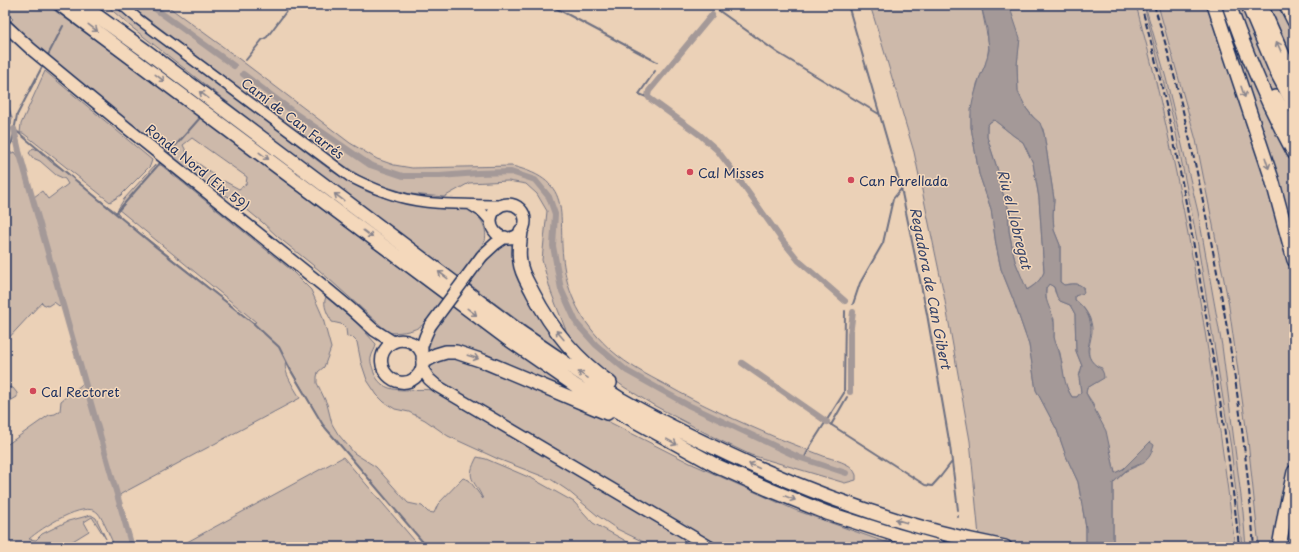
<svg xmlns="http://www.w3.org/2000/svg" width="1299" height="552" font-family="'Playpen Sans',sans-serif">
	<rect width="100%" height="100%" fill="#ebd1b7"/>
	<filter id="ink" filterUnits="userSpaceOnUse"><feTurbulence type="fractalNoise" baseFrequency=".025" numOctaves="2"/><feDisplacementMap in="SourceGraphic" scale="8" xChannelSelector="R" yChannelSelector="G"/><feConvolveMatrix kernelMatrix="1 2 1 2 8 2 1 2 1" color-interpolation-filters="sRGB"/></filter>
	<g filter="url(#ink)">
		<path fill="#dcc5b0" d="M1136,5H1144L1174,123L1197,240L1231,448L1242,547H1235L1222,437L1160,98Z
			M1145,5H1158L1196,140L1228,300L1248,441L1259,547H1246L1243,512L1222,346L1198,212L1166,78Z"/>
		<path fill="#cdb9aa" stroke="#747484" d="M5,5H47L165,91L443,300C425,325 422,332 389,333L319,270L278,237L262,222L234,199L216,191L217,185L224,181L239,189L246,184L247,177L192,138L183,145L189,157L212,173L215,178L209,185L172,157L44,55L37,47L11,21L13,19L5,11Z
			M106,5H114C169,48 225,90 281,132C307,152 338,179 368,192C399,205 433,206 466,209C480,214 488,227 485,241L458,277L290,151L130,26Z
			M129,5H166L222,46L350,143L377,159L394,165L412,168L512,166C577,182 556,216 564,266C569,300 586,328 612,351C628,365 647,375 666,385C701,405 738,421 775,437C792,444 809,450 826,457C833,459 840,461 846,464C851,466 854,470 856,475V480L845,483L751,455L719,440L655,406L624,387L602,371L585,356L567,333L551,292L542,260L547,211L537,194L526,184L508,181L469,183L444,197L410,194L380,185L360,176L339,162Z
			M870,5H981L989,45L987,60L977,84L971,116V127L979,174L991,209L996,245L1001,269L1013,299L1029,345L1036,390L1057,430L1066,456L1078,482L1086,528V547H980L970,441L943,290L914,152L882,44Z
			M1009,5H1136C1144,36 1153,67 1160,99C1194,247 1217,397 1235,547H1113V483L1126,471L1144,463L1152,450L1150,443L1123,469L1115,473L1109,446L1092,402L1086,393L1087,388L1100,380L1102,368C1082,362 1090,346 1092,332C1093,319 1085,307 1075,300V296L1084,288C1078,282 1072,284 1064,285L1060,282V245L1054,230L1053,215L1054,199L1044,134L1043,129L1026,108L1018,92L1017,65L1019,44Z
			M1144,5H1145L1166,78L1198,212L1222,346L1243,512L1246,547H1242L1231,448L1197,240L1174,123Z
			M1158,5H1294V547H1259L1248,441L1228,300L1196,140Z
			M45,71L152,160L150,166L121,195L110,202L23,133H20L21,124Z
			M5,94L12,118L11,125L5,126Z
			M994,120L1014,136L1023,142L1033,163L1039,198L1044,272C1041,280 1034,286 1026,290L1015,261L1009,231L1008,207L1002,191L999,174L987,137V126L990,122Z
			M33,148L38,150L51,162L65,171L105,204L119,214L120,217L253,323L256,322L118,209L124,199L155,165H161L290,269L311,290L322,315L331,348L324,367L318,372L317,377V383L327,404L332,424L338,434L354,453L376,467L408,503L422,506L428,512L434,513L438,504L463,478L469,480L483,499C474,478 465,480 477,457L486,459L533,479L574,502L593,523L637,547H427L323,425L286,361C282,371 295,389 300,398L121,494L118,498L132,547H115C111,539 103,519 98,513C85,499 40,529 29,539L36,540L42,534L68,521L91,515L96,518L106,539L92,517L84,522L89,531L63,547H26L23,544L18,547H5V446L49,415L55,414L60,411L61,401L85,382L62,304L59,306L54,302L48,306L43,304L42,302L5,342V153L8,154L15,152C27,167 28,178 34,197L42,191L48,199L68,184L65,179L56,175L40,161L33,158L29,153Z
			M509,244L513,246L514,258L582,365L528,328L468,283C479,269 490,247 509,244Z
			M1049,284L1054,287L1055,292L1060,301L1070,305L1075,314L1076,351L1082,366L1079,377L1081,392L1077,397H1072L1065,384L1060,353L1054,339V319L1046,304V288Z
			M326,297L357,323L376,344C376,349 372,352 371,358C370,363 373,368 374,373C385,400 415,385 436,391L700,547H654L617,529L598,516L567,490L552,480L498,459L448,436L425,420L409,412L395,409L384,402L377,395L367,380L361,362L357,342L351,336L347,337L346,329L341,324L332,322C328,315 322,305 326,297Z
			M451,305L576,394L484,357L429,352L428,343L429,336Z
			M454,355L544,389L690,463L795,510L879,540L907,547H719L435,379L430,368L436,359Z
			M9,387L13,388L17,393V397L10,401C6,396 6,392 9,387Z
			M343,457L420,547H178Z"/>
		<path fill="#a49998" stroke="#6d6f81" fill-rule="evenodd" d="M981,5H1009L1020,38L1017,65L1018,92L1026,108L1032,116L1040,123L1044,134L1054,199L1053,215L1054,230L1060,245V282L1064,285C1073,284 1083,281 1084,293L1075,296V300C1088,310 1093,322 1090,338C1089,345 1087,349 1089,356C1094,369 1104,365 1104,378L1087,388L1086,393L1106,431L1115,473L1123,469L1150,442L1154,445C1149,464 1142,462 1127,470C1122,473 1117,479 1113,483V547H1086V528L1078,482L1066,456L1057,430L1036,390L1029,345L1013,299L1001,269L996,245L991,209L979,174L971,127V110L973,100L979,79L985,65L989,50L987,29ZM994,120L1014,136L1023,142L1033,163L1039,198L1044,272C1041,280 1034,286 1027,290L1015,261L1009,231L1008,207L1002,191L999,174L987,137V126L990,122ZM1049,284L1054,287L1057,297L1060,301L1070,305L1075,314L1076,351L1082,366L1079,377L1081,392L1077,397H1072C1063,384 1064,369 1060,355C1059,349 1055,343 1054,337C1054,331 1055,324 1053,318C1050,307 1044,300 1046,288Z"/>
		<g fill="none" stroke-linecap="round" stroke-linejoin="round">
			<path stroke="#6d6f81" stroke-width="2" d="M550,5L657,62
				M707,5V7
				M711,5L778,53L879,114
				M848,5L901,188L927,314L950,446L958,510
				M47,57L63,26
				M246,60L262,40L267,37L291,5
				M649,98L639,94L655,71
				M14,129L156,247L253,323L279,347L291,371L323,425L427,547
				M5,152L12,142L17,115L43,65
				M169,153L199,119
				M116,213L160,163
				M853,304L860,283L883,243L893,199L901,189
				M830,424L925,485L932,486L941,476L951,463
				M831,425L847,397
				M804,459L811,445L844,393L845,311
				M958,516V517"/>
			<path stroke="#a49998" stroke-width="6" d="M150,5L234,66
				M712,15L649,91L648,96L649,98L700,135L717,150L730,167L782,240L799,261L845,301
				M243,74L296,114L370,165L403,176H440L478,173L511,172L535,180L549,197L555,214L553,246L561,289L577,324L596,345L627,371L688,405L798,457L846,473
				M14,129L19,151L132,547
				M742,363L827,422
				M850,392V334L853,312"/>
			<g stroke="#1b2f5e" stroke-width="12">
				<path id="minor" d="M122,5L138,19L350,177C366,185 382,192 399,197C430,206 468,204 501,205
					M470,205L483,213L491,222"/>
			</g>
			<g stroke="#1b2f5e" stroke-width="14">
				<path id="major" d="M5,25L31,49L127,128L321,284L351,309L374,330L393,342
					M491 221a17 17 0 1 1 34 0a17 17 0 1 1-34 0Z
					M482,256L495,244L505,237
					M422,354C416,340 398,335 387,347C370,366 396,393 415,378C426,369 421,358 422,346C424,339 427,332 430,326
					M422,368L429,379L437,386L710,547"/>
			</g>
			<g stroke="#1b2f5e" stroke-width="16">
				<path id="highway" d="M61,5L508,339L576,386L617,411L717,466L768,489L827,513L896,535L939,547
					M82,5L146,51L521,333C555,356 588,379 622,400C657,420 694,438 730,455C817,496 910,529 1005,547
					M1214,5L1272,179L1294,260
					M1229,5C1247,56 1268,105 1294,153
					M1248,5L1276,71L1294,105
					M1261,5L1294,80
					M1286,5L1294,21
					M1275,97L1294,132
					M521,231C520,242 518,251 520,262C521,273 528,283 533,293C551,328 577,360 610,383
					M423,362L436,355L446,352H456L483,361L607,413
					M1279,547L1285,513L1294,472"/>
			</g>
			<use href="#minor" stroke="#f4d8bb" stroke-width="9"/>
			<use href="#major" stroke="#f4d8bb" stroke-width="11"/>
			<use href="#highway" stroke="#f4d8bb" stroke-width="13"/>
			<path stroke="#1b2f5e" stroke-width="2" stroke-dasharray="6 3" stroke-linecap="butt" d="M1141,5C1168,102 1186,199 1203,298C1217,381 1231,463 1239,547
				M1154,5C1177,79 1194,155 1209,231C1230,335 1246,441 1254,547"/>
			<g stroke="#1b2f5e" stroke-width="14" stroke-linecap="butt">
				<path id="major-bridge" d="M430,326L482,256"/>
			</g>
			<use href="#major-bridge" stroke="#f4d8bb" stroke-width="11"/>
		</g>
		<defs><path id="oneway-shaft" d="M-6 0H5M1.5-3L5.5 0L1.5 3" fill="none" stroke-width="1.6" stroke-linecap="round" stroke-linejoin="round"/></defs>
		<g stroke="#88848c">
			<use href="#oneway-shaft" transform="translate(93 28) rotate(37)"/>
			<use href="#oneway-shaft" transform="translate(1279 47) rotate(-114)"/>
			<use href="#oneway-shaft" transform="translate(160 78) rotate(37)"/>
			<use href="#oneway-shaft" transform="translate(1243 92) rotate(71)"/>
			<use href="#oneway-shaft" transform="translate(204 95) rotate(-143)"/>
			<use href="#oneway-shaft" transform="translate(264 156) rotate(37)"/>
			<use href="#oneway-shaft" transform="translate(1267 163) rotate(72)"/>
			<use href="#oneway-shaft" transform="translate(339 197) rotate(-143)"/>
			<use href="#oneway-shaft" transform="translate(368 234) rotate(37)"/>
			<use href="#oneway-shaft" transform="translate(443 275) rotate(-143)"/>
			<use href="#oneway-shaft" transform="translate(472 312) rotate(37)"/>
			<use href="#oneway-shaft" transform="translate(560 335) rotate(-130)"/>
			<use href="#oneway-shaft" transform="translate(473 357) rotate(18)"/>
			<use href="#oneway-shaft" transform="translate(583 375) rotate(-148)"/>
			<use href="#oneway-shaft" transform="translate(672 442) rotate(29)"/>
			<use href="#oneway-shaft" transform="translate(754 466) rotate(-155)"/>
			<use href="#oneway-shaft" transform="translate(790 498) rotate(22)"/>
			<use href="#oneway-shaft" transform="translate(901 521) rotate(-164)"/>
		</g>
	</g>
	<g fill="#d1495b" stroke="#f4d8bb" stroke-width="1.5">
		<circle cx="690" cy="172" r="4"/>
		<circle cx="851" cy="180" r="4"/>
		<circle cx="33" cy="391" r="4"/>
	</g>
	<g text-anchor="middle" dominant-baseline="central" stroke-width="3" stroke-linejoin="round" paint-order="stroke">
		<g font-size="13" fill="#1b2f5e" stroke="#f4d8bb">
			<text transform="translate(293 118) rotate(37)">Camí de Can Farrés</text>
			<text transform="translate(198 167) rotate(39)">Ronda Nord (Eix 59)</text>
		</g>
		<g font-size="13" fill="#1b2f5e" stroke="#f4d8bb" text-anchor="start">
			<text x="698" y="172">Cal Misses</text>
			<text x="859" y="180">Can Parellada</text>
			<text x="41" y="391">Cal Rectoret</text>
		</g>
		<g font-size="14" font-style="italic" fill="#36446a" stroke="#f4d8bb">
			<text transform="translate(1015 219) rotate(76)">Riu el Llobregat</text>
			<text transform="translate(931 288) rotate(79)">Regadora de Can Gibert</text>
		</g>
	</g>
	<rect width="1299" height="552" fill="none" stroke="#f4d8bb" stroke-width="20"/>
	<rect x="10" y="10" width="1279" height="532" fill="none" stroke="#1b2f5e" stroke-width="1.5" filter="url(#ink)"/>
</svg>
